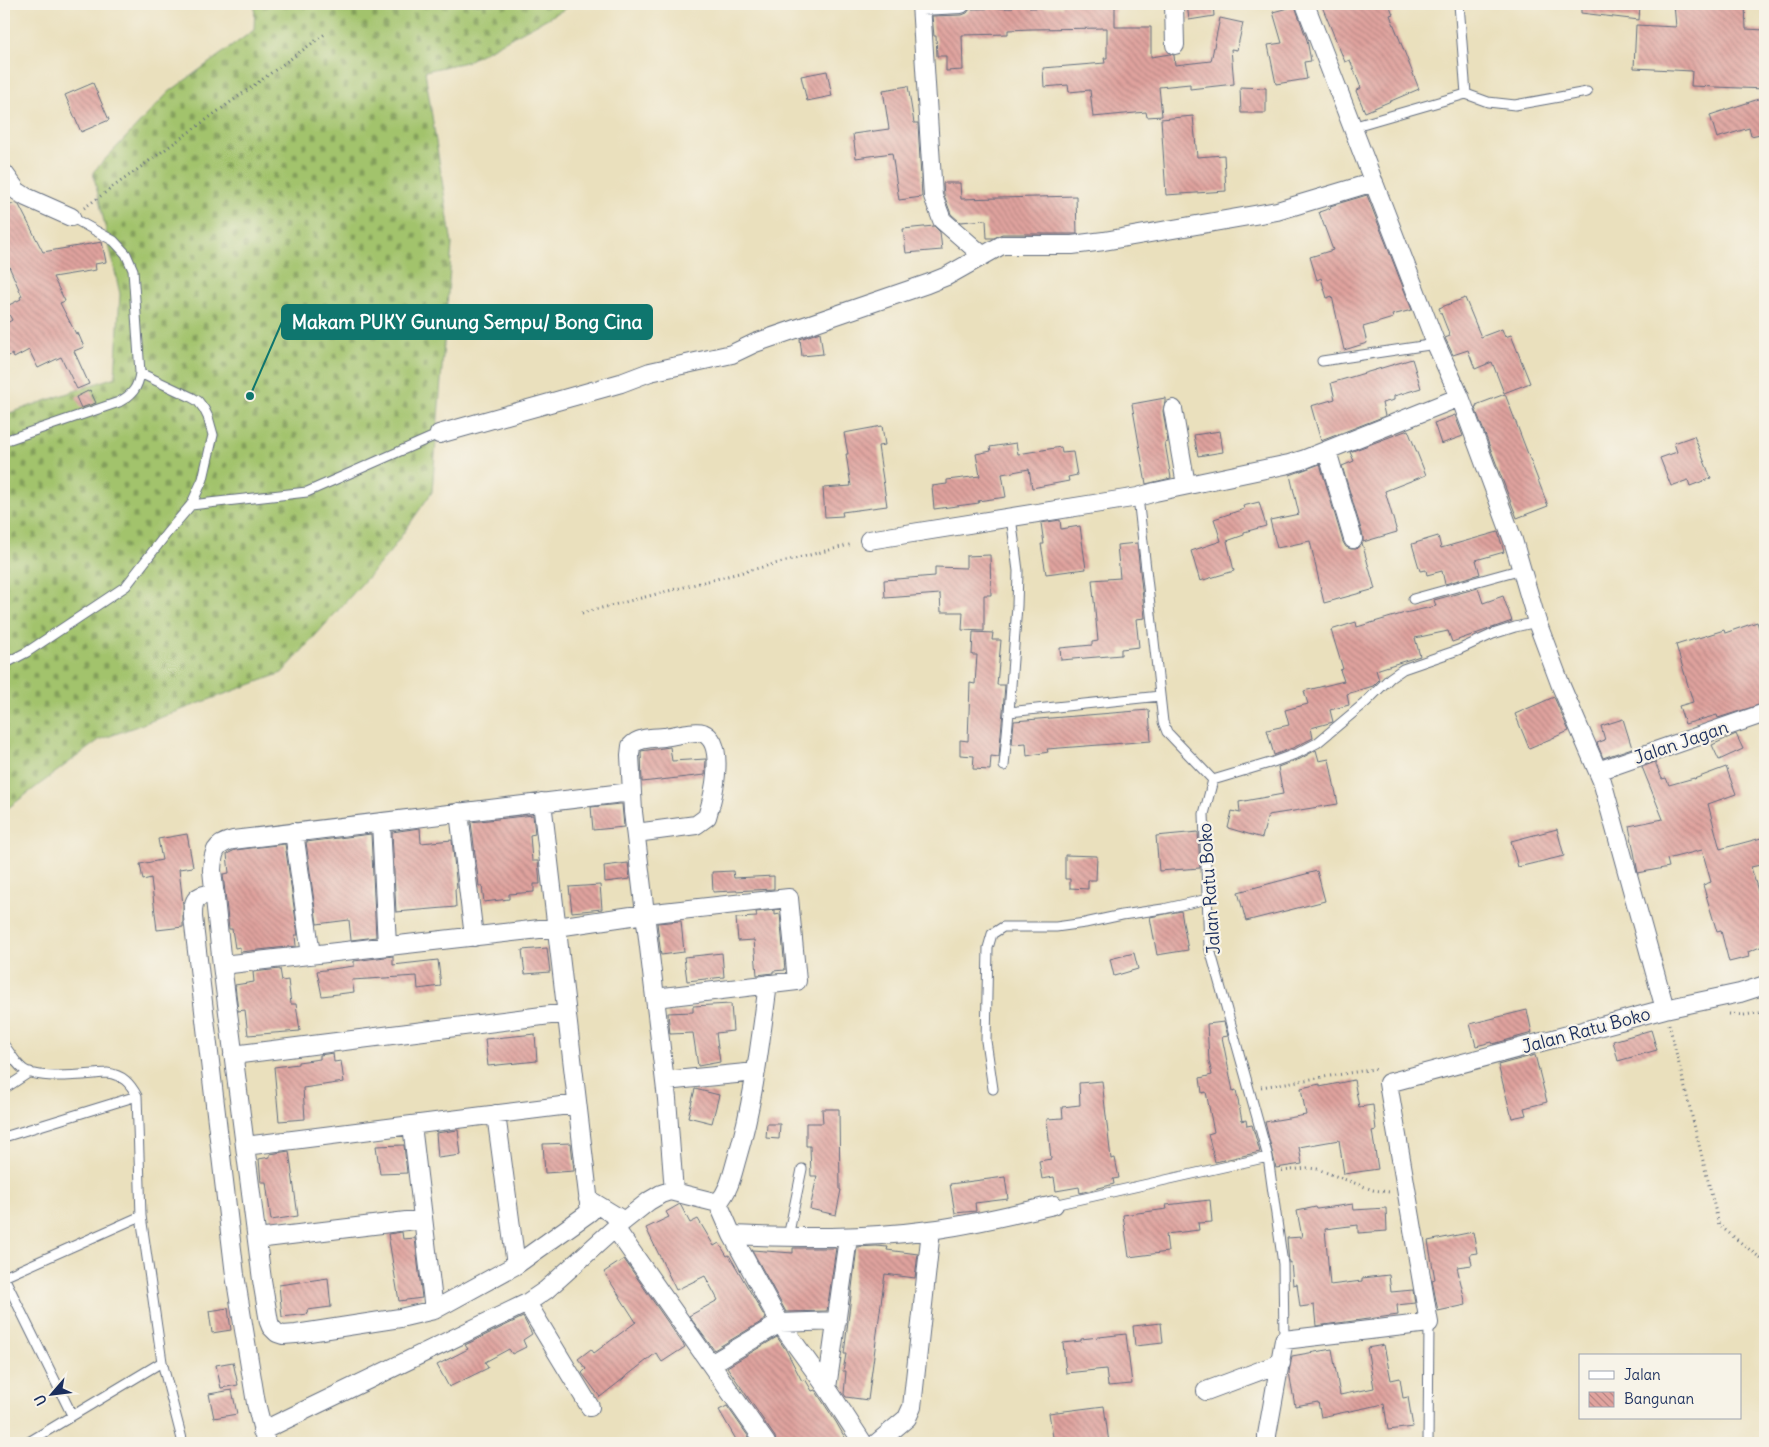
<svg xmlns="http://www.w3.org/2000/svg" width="1769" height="1447" font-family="Delius,sans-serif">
	<defs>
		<pattern id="cemetery-stones" width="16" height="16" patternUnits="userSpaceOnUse" patternTransform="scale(1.25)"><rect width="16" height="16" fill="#a2c36c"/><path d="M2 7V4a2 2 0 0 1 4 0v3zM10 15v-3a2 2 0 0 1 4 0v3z" fill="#839f5c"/></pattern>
		<pattern id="building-back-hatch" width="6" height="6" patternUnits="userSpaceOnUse" patternTransform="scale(1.25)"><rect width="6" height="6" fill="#e0a39e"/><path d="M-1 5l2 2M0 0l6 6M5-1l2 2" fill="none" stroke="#b58584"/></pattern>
	</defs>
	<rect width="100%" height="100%" fill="#f7f3e8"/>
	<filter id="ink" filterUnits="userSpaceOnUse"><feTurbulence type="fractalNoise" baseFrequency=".02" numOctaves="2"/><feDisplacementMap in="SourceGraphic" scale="10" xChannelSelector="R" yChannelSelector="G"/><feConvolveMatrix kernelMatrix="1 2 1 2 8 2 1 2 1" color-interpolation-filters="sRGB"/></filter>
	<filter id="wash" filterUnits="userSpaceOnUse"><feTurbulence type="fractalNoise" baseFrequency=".0096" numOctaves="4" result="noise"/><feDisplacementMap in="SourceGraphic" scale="20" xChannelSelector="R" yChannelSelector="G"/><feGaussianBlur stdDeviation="1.12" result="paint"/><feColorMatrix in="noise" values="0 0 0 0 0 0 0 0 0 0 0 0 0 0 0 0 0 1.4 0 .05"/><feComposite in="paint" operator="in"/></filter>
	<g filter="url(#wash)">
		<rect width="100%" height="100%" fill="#eae0bd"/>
		<path fill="url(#cemetery-stones)" stroke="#5e7965" d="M255,4H574L466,62L425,71L452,244L432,492L390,552L282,673L99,740L4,811V415L115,377L120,294L93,172L169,92L254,30Z"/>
		<g id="blocks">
			<path fill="url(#building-back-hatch)" d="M1012,4H1030V8L1062,7V4H1115V27H1151V57L1170,54L1174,55L1175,65L1211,61L1220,18L1243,23L1237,50L1231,49L1234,84L1190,89V84L1159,87L1162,116L1147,117L1146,112L1093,117L1090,90L1069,92L1068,85L1044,87L1043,68L1105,63L1104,58H1107V28L1031,29L1008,30V34L962,35L963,70L946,71V56H937L936,36H934L932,16L962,15L967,13L970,9L1013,8Z
				M1187,4H1213L1214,16L1189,20Z
				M1321,4H1389L1393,14L1390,15L1419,89L1365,112L1356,91L1361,88L1350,60L1345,62Z
				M1581,4H1640L1639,20L1581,13Z
				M1674,4H1745L1746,29L1765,30V89L1691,86L1692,71L1634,68L1636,25L1676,27Z
				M1295,6L1307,40L1311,61L1304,62L1307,79L1276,84L1268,45L1282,43L1273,12Z
				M827,71L832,96L807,101L801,76Z
				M93,83L109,120L81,132L65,95Z
				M908,86L914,123H918L922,197L899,200L892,153L856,158L853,134L889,129L883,90Z
				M1240,87L1266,88V113H1241Z
				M1765,97V133L1751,136L1749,128L1717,138L1710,115Z
				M1193,116L1197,157L1224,155L1226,191L1166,195L1161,119Z
				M943,183H960L961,199L1076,196L1077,234H1002L994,238H987L986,220L960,222L951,214L944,195Z
				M1367,195L1412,310L1392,315L1393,318L1363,327L1367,343L1344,350L1332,296L1327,298L1321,278L1317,280L1310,257L1333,250L1319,212L1331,208L1330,206Z
				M15,203L19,205L43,252L102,242L106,262L95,264L96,270L53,277L65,301L60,303L76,334L78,333L84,347L74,351L89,384L77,389L61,357L38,368L29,350L14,358L12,354L4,359V325L12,320L5,307L21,299L20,297L22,296L4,255V208Z
				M934,226L940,232L942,250L906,253L903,229Z
				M1465,298L1481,337L1502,329L1505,337L1511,335L1530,383L1504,393L1492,362L1475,369L1468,350L1453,355L1445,338L1450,336L1439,308Z
				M820,332L823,354L802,356L800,339Z
				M1412,359L1421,388L1394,396V400L1382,403L1385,416L1321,441L1311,406L1335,399L1331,383Z
				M90,390L96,403L81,408L76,397Z
				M1505,394L1548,506L1517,518L1475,408L1477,407L1476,405Z
				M1165,398V402L1163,411L1168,442L1165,443L1171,478L1146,484L1132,404Z
				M1455,415L1463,436L1441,444L1434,423Z
				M882,426L885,445L878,446L887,506L842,512L843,516L825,517L823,488L851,486L846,454H848L844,433Z
				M1408,430L1426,475L1385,491L1397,532L1363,542V536L1342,466L1354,461L1350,452Z
				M1220,431L1223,452L1198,456L1194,435Z
				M1694,436L1711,478L1690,486L1688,480L1671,486L1660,458L1677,452L1674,443Z
				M1016,443L1018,454L1061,447L1062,453L1073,452L1077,475L1068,477L1069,481L1032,488L1029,469L1002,474L1006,497L978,501L979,503L934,509L932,486L947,484V480L980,476L976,454L991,451L990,447Z
				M1320,464L1343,542L1346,547L1351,549H1356L1362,543L1375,589L1324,603L1310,541L1277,548L1270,520L1299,514L1290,475Z
				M1259,502L1266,526L1244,532V535L1227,541L1234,571L1200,581L1191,551L1221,541L1214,519L1244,509L1243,506Z
				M1060,520L1061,529L1080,526L1086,569L1046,574L1041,544H1044L1041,523Z
				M1498,532L1504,552L1476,560L1480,574L1445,584L1442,571L1427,575L1426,570L1420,571L1412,544L1438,536L1441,548Z
				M1137,543L1145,618L1136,619L1139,647L1121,649V655L1061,660L1060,648L1092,645V642L1098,641L1092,580L1120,578L1117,545Z
				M990,555L991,595H984V631L962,630L963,612H941L940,594L885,598L884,580L935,576V567L966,568V556Z
				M1478,588L1483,603L1503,596L1512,621L1452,642L1448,631L1415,638L1420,656L1376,670L1379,680L1373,686L1347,694L1349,705L1330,710L1333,722L1311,728L1313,738L1295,747L1274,755L1267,730L1289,725L1285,710L1308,704L1304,691L1344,681L1340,670L1343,669L1331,630L1356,622L1357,627L1405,613L1436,606L1434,600Z
				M1757,622L1765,647V703L1718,718L1717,715L1685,724L1679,706L1693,702L1676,645L1724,630L1725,633Z
				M973,632L993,633L992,640H1001L997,685H1005L1003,711L999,757L991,756L990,770L973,769L974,756L960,755V740L968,741L970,683L975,684L977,655H972Z
				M1554,697L1569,731L1529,748L1515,714Z
				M1149,710L1151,741L1047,749L1048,752L1027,756L1026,743L1012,744L1014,721Z
				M1623,719L1632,748L1603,758L1597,743L1605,740L1601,726Z
				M1736,734L1743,749L1719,760L1712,745Z
				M670,747L672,761L706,759L705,775L642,782L641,751Z
				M1316,750L1319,761L1329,759L1338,804L1268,815L1262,838L1228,828L1232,811L1240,813L1239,802L1283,794L1278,767L1300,759Z
				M1655,762L1662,779L1666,778L1669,785L1694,778V779L1726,767L1736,794L1708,804L1720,849L1765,837V864L1751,867L1765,915V945L1748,952L1749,957L1729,962L1721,931L1717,932L1703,885L1711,882L1702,850L1667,859L1669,867L1638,873L1629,826L1663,819L1642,767Z
				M620,804H622L624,827L593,830L591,807Z
				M533,815L535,834L530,835L532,861H538L540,884H534V892L509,894V899L484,902L482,886H479L471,822Z
				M420,828L421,843L452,840L457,888L455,889L456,907L396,912L392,832Z
				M1557,829L1564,856L1518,867L1511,841Z
				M1198,832L1200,868L1159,871L1156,836Z
				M187,834L193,867L179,869L183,905V927L157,930L151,878L143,880L140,864L162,860L158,839Z
				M371,834L376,937L351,940L349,920L317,924L306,842Z
				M285,844L298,935H295L296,946L240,952V947L235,948L232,929H229L223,874L229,873L227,854L235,850Z
				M1065,855L1097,856L1096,880H1088V889L1070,888V879H1065Z
				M628,863L630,879L605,882L604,866Z
				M733,871L734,878L774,876V889L713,892L712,872Z
				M1317,871L1325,901L1246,921L1238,892Z
				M600,885L602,909L572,912L569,887Z
				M775,910V915L780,914L785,970L773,971V973L757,975L754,940L738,941L736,918L757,917L756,912Z
				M1181,911L1188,950L1157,955L1150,917Z
				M681,921L684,952L661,955L657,923Z
				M547,948L550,972L525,974L522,950Z
				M722,953L724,977L687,981L684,957Z
				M1134,953L1138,969L1114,976L1110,959Z
				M393,956V965L438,960L441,986L418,989L417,976L352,980L354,992L322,996L317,971L354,966V961Z
				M280,969L282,981L288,980L291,1004H296L300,1031L248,1035L245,1010L238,1011L235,985L254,982L253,972Z
				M731,1004L733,1031L716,1033L720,1062L698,1066L693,1033L670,1034L668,1013L693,1012V1006Z
				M1527,1010L1532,1033L1493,1044L1492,1042L1476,1046L1470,1024Z
				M1224,1022L1228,1036L1222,1037L1233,1091L1236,1090L1242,1121L1246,1120L1247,1126L1252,1125L1260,1152L1215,1162L1208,1134L1214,1132L1206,1092L1202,1093L1200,1078L1212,1075L1209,1061L1207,1024Z
				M1651,1030L1657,1050L1618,1061L1613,1041Z
				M535,1034L537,1061L488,1066L485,1039Z
				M333,1053L334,1062L341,1061L344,1082L303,1088L305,1119L279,1121L274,1067L298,1064V1062L320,1059V1055Z
				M1535,1055L1547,1102L1524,1108L1526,1115L1512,1118L1498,1065Z
				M1354,1080L1359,1107L1373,1105L1376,1130L1372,1131L1378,1169L1344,1174L1339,1140L1299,1147L1302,1164L1276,1168L1265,1122L1306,1115L1301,1088L1320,1084V1087Z
				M1102,1081L1111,1159L1115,1158L1119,1178L1113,1179L1114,1184L1080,1193L1079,1187L1056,1191L1054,1177L1042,1179L1039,1161L1051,1159L1047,1119L1063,1118L1062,1107L1080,1105L1079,1083Z
				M695,1089L719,1095L712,1123L688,1117Z
				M822,1109H839L840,1190H841L836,1215L810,1209L817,1176H811L810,1146H806V1123H823Z
				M767,1124H780L779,1139L766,1138Z
				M458,1130L461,1155L438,1158L436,1133Z
				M571,1143L574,1171L545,1173L543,1144Z
				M404,1145L407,1173L380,1174L376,1146Z
				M289,1151L298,1216L271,1220L266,1182H261L259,1159L270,1157V1154Z
				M1005,1177L1008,1199L975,1203L976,1211L955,1213L950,1184Z
				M1210,1200L1212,1222L1198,1223L1199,1230L1166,1234L1168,1252L1129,1257L1123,1215L1167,1209L1166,1205Z
				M680,1204L690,1223L698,1219L714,1246L719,1243L727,1256L729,1255L766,1319L714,1350L689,1316L718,1300L705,1276L676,1290L646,1228L669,1217L666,1212Z
				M1353,1204L1354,1210L1386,1208L1387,1231L1358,1233V1225L1325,1229L1330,1285L1362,1281V1278L1389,1275L1391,1292L1413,1290L1415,1303L1397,1305L1398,1315L1316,1326L1314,1305L1300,1307L1297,1284L1293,1285L1291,1262L1289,1263L1287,1238L1302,1237L1297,1211L1316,1207L1317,1209Z
				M402,1232L403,1239L415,1238L422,1298L399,1301L388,1234Z
				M1473,1232L1477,1253L1470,1254L1472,1265L1457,1267L1466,1305L1438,1311L1432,1280L1435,1279L1428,1241Z
				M876,1246L888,1247L887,1250L918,1254L915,1278L885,1274L868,1400L846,1397L844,1394L846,1371H843L846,1354H844L857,1247Z
				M793,1248H836L827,1311L786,1312L752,1250L793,1253Z
				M624,1259L685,1347L662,1362L656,1353L600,1397L582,1373L586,1369L578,1359L591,1349L594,1353L636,1322L604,1272Z
				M328,1278L331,1307L307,1310L308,1314L282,1317L279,1285Z
				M228,1308L231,1330L212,1333L209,1311Z
				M523,1317L532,1334L523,1340L526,1347L512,1354L509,1349L485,1362L488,1368L449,1387L437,1365L468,1349L465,1345Z
				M1161,1323L1163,1343L1135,1346L1133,1326Z
				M1126,1334L1132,1384L1108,1386L1106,1369L1066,1373L1063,1343L1081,1341V1339Z
				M777,1337L786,1350L802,1381L805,1379L812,1391L815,1390L836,1422L848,1443H776L775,1437L727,1367Z
				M1384,1345L1391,1380L1400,1378L1403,1398L1408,1397L1413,1427L1388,1430L1384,1404L1321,1417L1318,1402L1295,1406L1289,1372L1292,1356L1332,1349L1340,1395L1374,1388L1367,1348Z
				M233,1362L238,1385L221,1388L216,1365Z
				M232,1390L237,1414L214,1418L209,1394Z
				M727,1406L753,1443H738L719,1410Z
				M1104,1406L1109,1443H1054L1049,1413Z"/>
		</g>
	</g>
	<g filter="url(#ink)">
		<use href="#blocks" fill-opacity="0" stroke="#636d7f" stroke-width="1"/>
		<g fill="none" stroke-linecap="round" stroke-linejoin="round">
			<g stroke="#636d7f" stroke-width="11">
				<path id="service" d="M1459,4L1466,94
					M1352,127L1466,94L1488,102L1515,105L1587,92
					M1322,361L1436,344
					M4,441L119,402C132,395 138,388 140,373L133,270L126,254L114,241L71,217
					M1138,497L1163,722L1167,732L1213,780L1204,814L1209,946L1268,1157L1283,1264L1284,1340
					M191,505L307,492L439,434
					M1413,599L1522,569
					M4,664L27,652L126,586L167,533L191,505L203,479L213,435L208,417L204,409L198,401L191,397L140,373
					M1009,712L1017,606L1018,571L1011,517
					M1004,766L1009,712L1160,696
					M1213,780L1273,762L1298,753L1317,743L1366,702L1390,678L1403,669L1458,650L1493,634L1515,627L1537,622
					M4,1045C10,1052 15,1063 23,1069C38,1081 88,1074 107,1073C123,1075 130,1083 137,1096L141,1216L162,1362L27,1443
					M4,1089L30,1072
					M993,1089L986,1041L988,948L992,934L1003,927H1056L1085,923L1122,915L1163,909L1208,899
					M4,1137L137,1096
					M1054,1205L1268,1157
					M788,1237L802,1169
					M162,1362L183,1443
					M72,1415L4,1277L141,1216
					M1428,1443L1429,1323"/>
			</g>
			<g stroke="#636d7f" stroke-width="20">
				<path id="minor" d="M921,4L933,196L942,220L982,255
					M1174,4L1175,45
					M1305,4L1436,344L1460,397L1513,540L1537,622L1561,686L1602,781L1665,1009
					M921,6L961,4
					M4,173L17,191L26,197L71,217
					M1173,409L1186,485
					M439,434L621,383L650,372L732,354L755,343L927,284L947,276L1002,245H1072L1104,241L1277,211L1374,182
					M1327,451L1353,539
					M869,540L1138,497L1155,492L1289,464L1305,459L1460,397
					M1598,771L1765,713
					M542,802L590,1212L516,1265L434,1310L400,1318L296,1334L283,1335L277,1333L271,1327L269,1322L262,1280L222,965L212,870C213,852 215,844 233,840L631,792
					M459,812L474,937
					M381,822L387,946
					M294,832L311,955
					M636,833L696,825L707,817C713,798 727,743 703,733C695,730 673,736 664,737C653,738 638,737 631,746L630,755L633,812L667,1099L674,1192
					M215,893C196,896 193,897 193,917L235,1275L256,1403L266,1443
					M222,965L557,927L645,914L789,898L797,981L655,998
					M233,1055L566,1013
					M665,1081L756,1072
					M496,1114L516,1265
					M412,1125L434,1310
					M245,1146L577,1104
					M588,1199L624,1221
					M718,1203C730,1189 732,1175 737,1158C754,1101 760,1043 768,984
					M615,1228L766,1443
					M732,1235L780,1323L827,1388L863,1443
					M257,1239L423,1219
					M527,1303L590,1407
					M711,1364L780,1323L837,1321
					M827,1388L848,1238
					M1206,1391L1281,1363
					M262,1431L527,1303L546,1290L615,1228L649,1201L661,1194L670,1191L718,1203L732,1235C798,1238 864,1239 930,1230C972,1225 1013,1214 1054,1205
					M877,1443L907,1418L912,1407L931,1230
					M1267,1443V1435L1284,1340L1429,1323L1388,1083L1665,1009L1740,993L1765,985"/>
			</g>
			<path stroke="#636d7f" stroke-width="3" stroke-dasharray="1 4" stroke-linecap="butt" d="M84,208L325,34
				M582,613L853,544
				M1729,1014L1744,1015L1765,1012
				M1669,1024L1719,1225L1765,1262
				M1261,1087L1374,1069L1378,1071
				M1282,1171L1307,1168L1317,1169L1373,1190L1389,1192"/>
			<use href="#service" stroke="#fff" stroke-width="9"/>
			<use href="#minor" stroke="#fff" stroke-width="18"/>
		</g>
	</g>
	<g text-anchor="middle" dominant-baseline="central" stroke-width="4.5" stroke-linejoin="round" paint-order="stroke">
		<g font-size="18" fill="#1b2f5e" stroke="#f7f3e8">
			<text transform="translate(1681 742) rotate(-19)">Jalan Jagan</text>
			<text transform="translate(1209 889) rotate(-94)">Jalan Ratu Boko</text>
			<text transform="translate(1586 1030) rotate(-15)">Jalan Ratu Boko</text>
		</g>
	</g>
	<path fill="none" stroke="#0f766e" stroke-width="2" d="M250 396L282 322"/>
	<circle fill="#0f766e" stroke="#f7f3e8" stroke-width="2" cx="250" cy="396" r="5"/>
	<rect fill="#0f766e" stroke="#0f766e" stroke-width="2" x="282" y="305" width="370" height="34" rx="5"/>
	<g font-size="19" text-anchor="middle" font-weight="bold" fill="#fff">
		<text x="467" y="329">Makam PUKY Gunung Sempu/ Bong Cina</text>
	</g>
	<rect width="1769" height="1447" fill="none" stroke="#f7f3e8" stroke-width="20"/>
	<rect x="1579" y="1354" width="162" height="65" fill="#f7f3e8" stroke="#9fa5b1"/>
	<rect x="1589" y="1371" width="25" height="8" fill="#ffffff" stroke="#9fa5b1"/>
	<text x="1624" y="1380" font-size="15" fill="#1b2f5e">Jalan</text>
	<rect x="1589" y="1392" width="25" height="15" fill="url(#building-back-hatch)" stroke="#9fa5b1"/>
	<text x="1624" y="1404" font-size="15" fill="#1b2f5e">Bangunan</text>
	<g transform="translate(52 1394) rotate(242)" stroke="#f7f3e8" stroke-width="4" paint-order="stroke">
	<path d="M0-4L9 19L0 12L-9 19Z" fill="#1b2f5e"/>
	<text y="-8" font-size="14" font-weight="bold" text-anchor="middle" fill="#1b2f5e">U</text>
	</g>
</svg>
